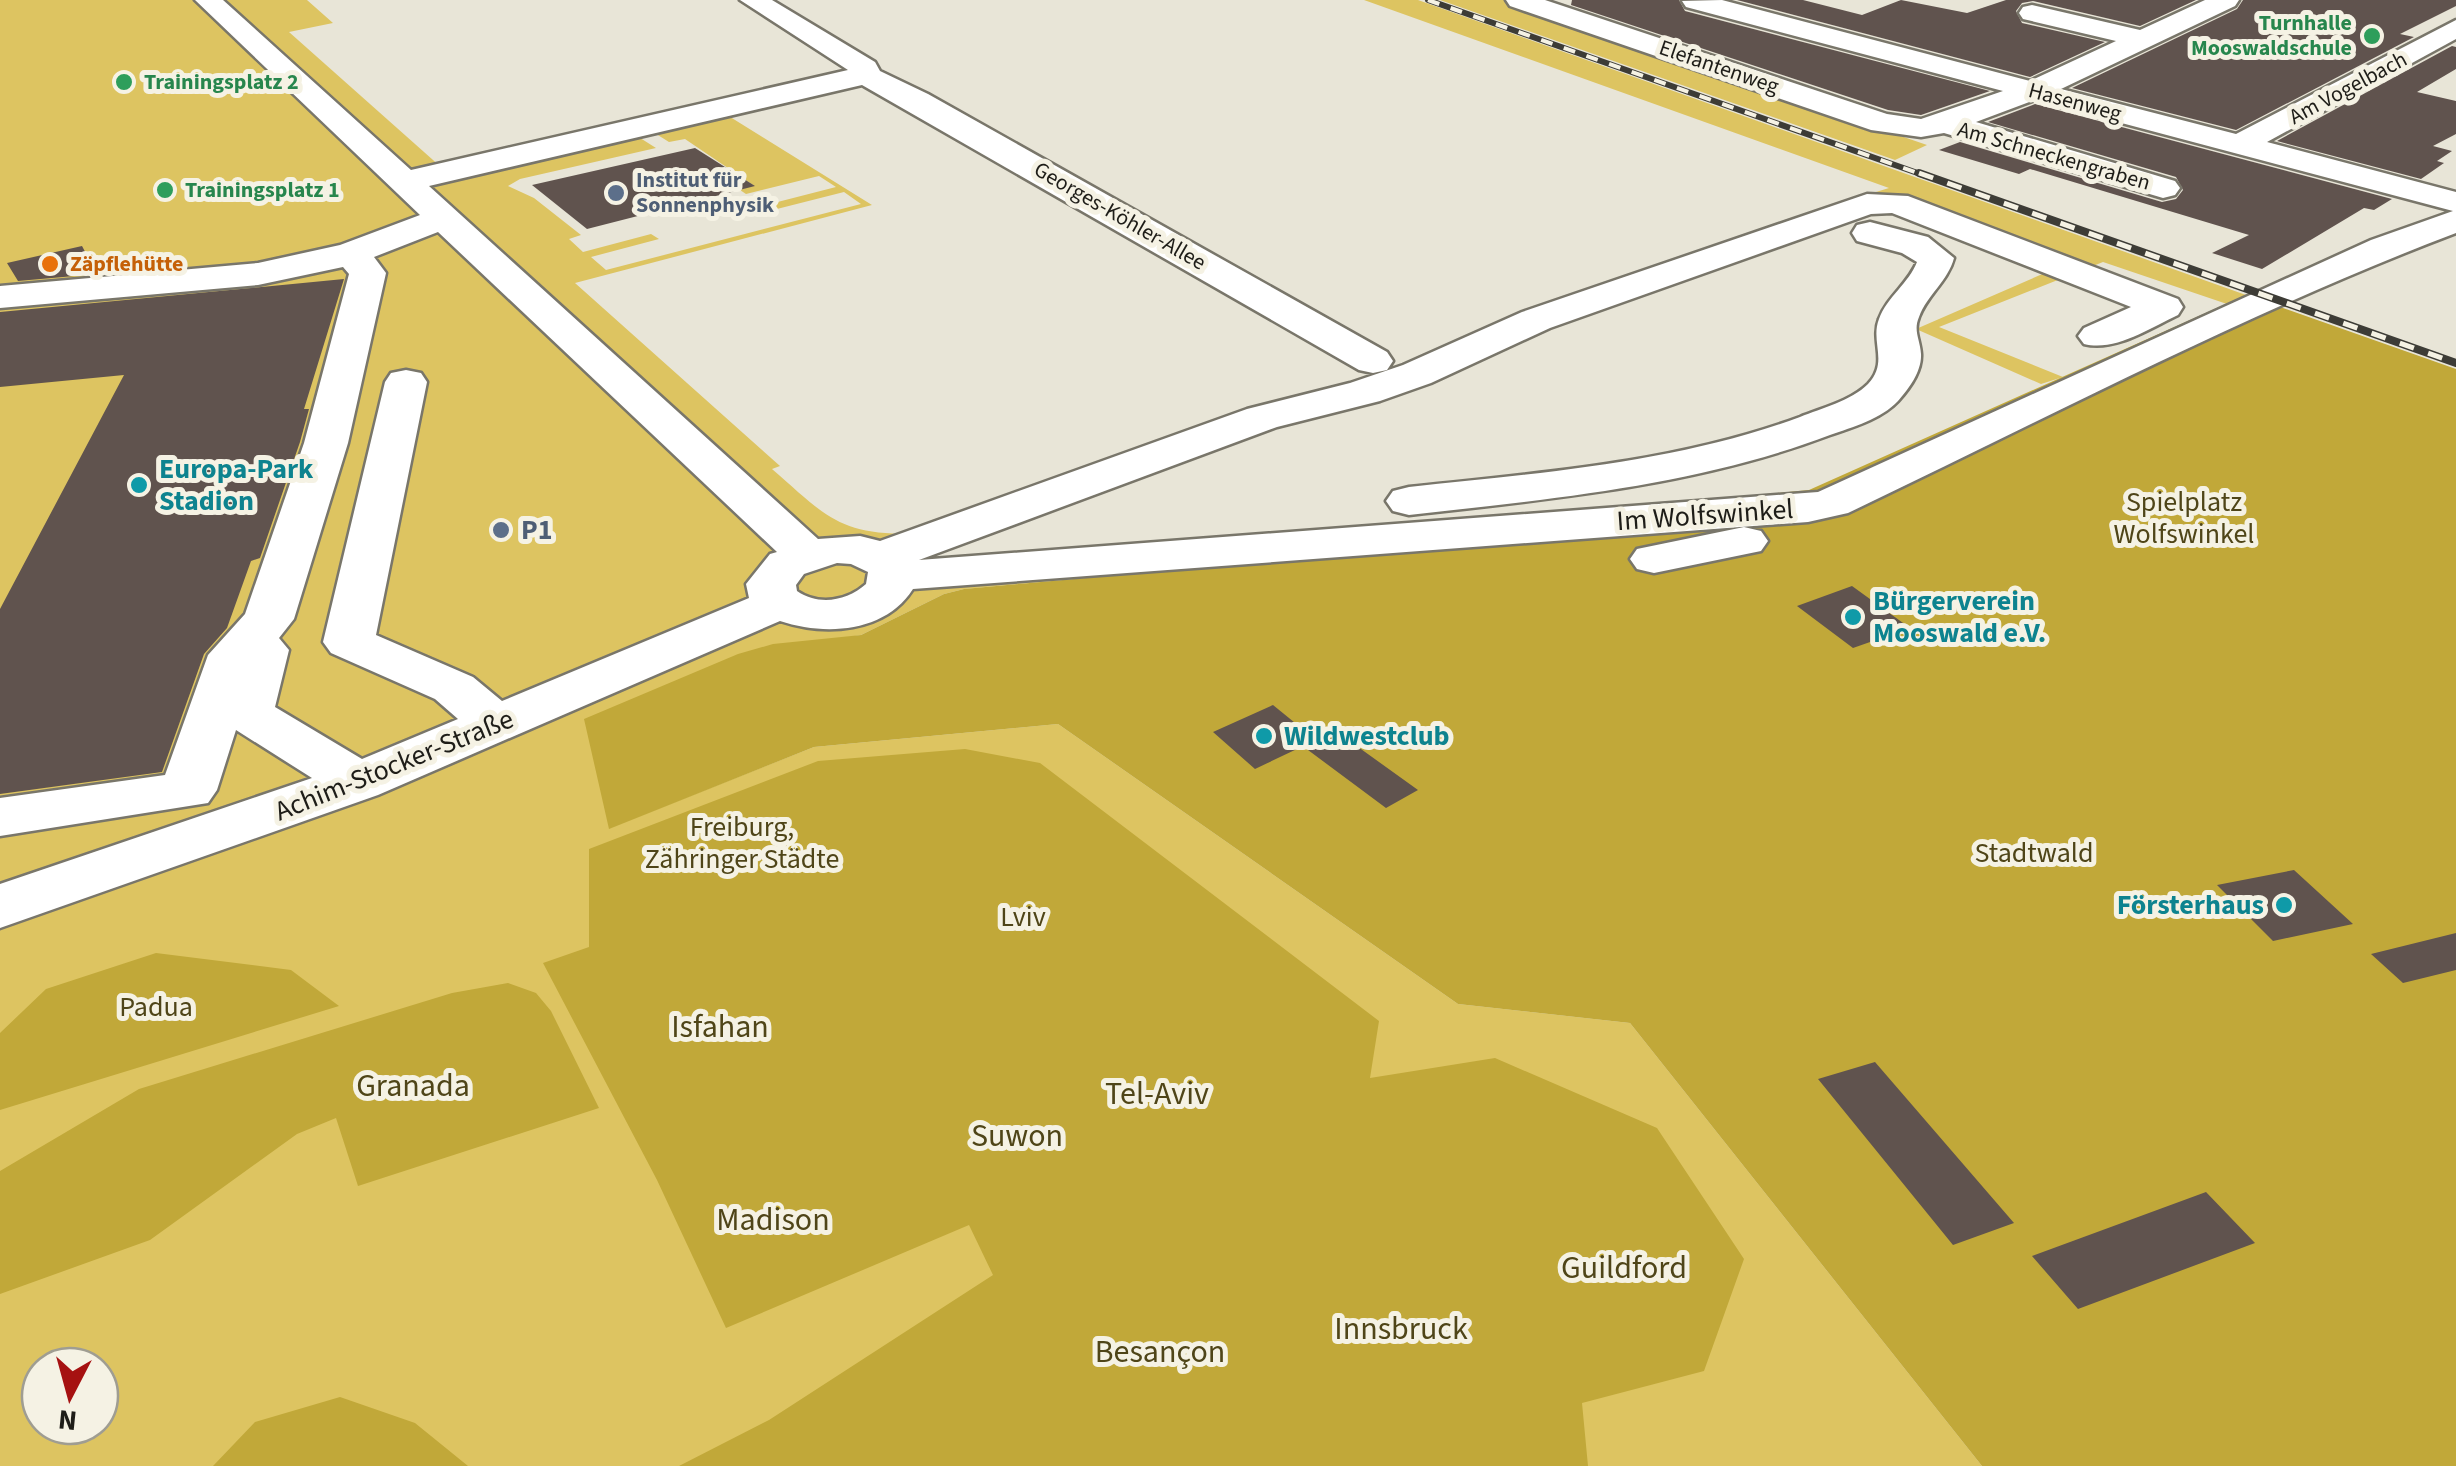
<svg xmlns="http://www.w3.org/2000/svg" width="2456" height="1466" font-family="'Source Sans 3',sans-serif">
	<rect width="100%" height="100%" fill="#e8e5d7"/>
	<path fill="#ddc461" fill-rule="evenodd" d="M0,0H307L333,23L289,32L442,168L637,136L656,148L520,179L508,186L534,198L581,235L569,239L583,252L651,234L659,239L591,257L606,270L861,204L844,192L769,211L762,206L836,187L819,176L746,194L740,190L753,185L685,139L669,142L653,132L727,115L872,205L575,283L780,466L772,469C824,514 837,534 909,534L930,556L950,558L1417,548L964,589L944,594L861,635L826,641L609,828L814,747L1058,724L1458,1004L1630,1023L1982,1466H0ZM40,1366H100V1426H40Z
		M1364,0H1418L2246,295L2227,304L2103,262L1939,327L2063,377L2041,384L1916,329L2047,272L1853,199L1889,188Z
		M1440,0H1505L1927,145L1895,160Z"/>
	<path fill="#c1a839" d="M2246,295L2456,369V1466H1982L1630,1023L1458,1004L1058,724L814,747L609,829L584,719L738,654L773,644L861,635L944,594L964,589L1417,548L1639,506L1809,490Z
		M965,749L1040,763L1379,1021L1370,1078L1495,1058L1657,1128L1744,1259L1704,1371L1582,1403L1588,1466H679L769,1420L993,1275L969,1225L726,1328L657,1180L543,963L589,947V849L818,761Z
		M156,953L291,970L339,1006L0,1110V1033L46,989Z
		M508,983L536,993L551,1011L599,1108L358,1186L336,1118L297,1134L150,1240L0,1294V1171L139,1089L452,993Z
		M340,1397L415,1423L468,1466H213L255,1422Z"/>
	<path fill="#60534e" d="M1572,0H1679L1685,11L1990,91L1921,115L1888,110L1571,5Z
		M1737,0H1803L1862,15L1901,0L1967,13L2006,0H2196L2140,26L2033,1L2022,3L2016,11L2022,23L2105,42L2030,77Z
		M2243,0H2456V6L2400,34L2414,37L2236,130L2072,88L2237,9Z
		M2452,46L2456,47V69L2417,92L2456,101V134L2433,146L2452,151L2437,161L2444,163L2421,179L2277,141Z
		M2035,104L2392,199L2374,210L2364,208L2262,269L2212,253L2249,235L2030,169L2019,174L1939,150L1960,142L2162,202L2176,199L2183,190L2176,177L1988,122Z
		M695,148L755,186L587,229L532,185Z
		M82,246L97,274L18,281L7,263Z
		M344,279L304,409H309L300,442L260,558L251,561L227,628L204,654L162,772L0,794V609L124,375L0,387V312Z
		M1852,586L1910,628L1853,648L1797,606Z
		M1273,705L1316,740L1255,769L1213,732Z
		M1340,734L1418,790L1386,808L1308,750Z
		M2294,870L2353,924L2273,941L2217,885Z
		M2456,933V970L2403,983L2371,954Z
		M1875,1062L2014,1223L1953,1245L1818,1079Z
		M2206,1192L2255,1243L2078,1309L2032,1256Z"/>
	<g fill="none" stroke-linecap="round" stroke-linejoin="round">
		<g stroke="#79766a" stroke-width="5">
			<path id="minor" d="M195,0H223L411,170L848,70L740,0H772L875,62L880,71L928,94L1387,352L1393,361L1387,370L1373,373L1359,370L862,85L429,186L818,539L860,536L880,541L1247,409L1350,383L1403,365L1522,312L1867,194L1908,196L2178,299L2183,307L2178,315C2150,328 2115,352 2084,344L2078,336L2084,328L2131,307L1892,213L1871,214L1550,328L1431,383L1380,401L1277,427L919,560L1818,492L2371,240L2453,211L2035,100L1976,122L2175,181L2180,188L2175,195L2163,198L1944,133L1921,137L1871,130L1510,6L1506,0H1545L1887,114L1921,119L2003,91L1686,7L1682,1L1722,0L2030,81L2116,41L2023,19L2019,13L2023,7L2032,5L2140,30L2205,0H2239L2235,6L2061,89L2236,134L2456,20V39L2267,142L2456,192V233C2248,312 2049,417 1848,513L1808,522L913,589C885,633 825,636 780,621L378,795L0,928V884L312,778L236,730L217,790L208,803L0,836V798L165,775L208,655L245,614L304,443L349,274L343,267L258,285L0,308V286L258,263L340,245L420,215ZM438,232L777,552L770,554L746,584L749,598L502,701L473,677L376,635L427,382L421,373L406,370L391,373L385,382L323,642L331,653L435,699L458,719L362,759L275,707L289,650L279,638L294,619L348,443L386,273L374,257ZM837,563L851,564L868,572L866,584C847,601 819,606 797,591L796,585L804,574Z
				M1870,222L1928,237L1954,258C1948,281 1927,295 1919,317C1913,331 1920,339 1921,354C1922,371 1909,389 1898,401C1881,419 1853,427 1830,435C1696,486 1550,499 1409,515L1393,511L1386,501L1393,491L1409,487C1540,473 1675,463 1800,417C1822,408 1851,401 1868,384C1889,362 1870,342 1879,319C1887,297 1909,283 1917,262L1902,253L1857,241L1852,233L1857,225Z
				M1744,527L1761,531L1768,541L1761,551L1654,573L1637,569L1630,559L1637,549Z"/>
		</g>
		<use href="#minor" fill="#fff" fill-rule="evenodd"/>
		<g stroke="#3d3c36" stroke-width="6">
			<path id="rail-far1" d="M1428,0L1926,176"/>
		</g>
		<g stroke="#3d3c36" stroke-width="8">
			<path id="rail" d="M1919,173L2456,363"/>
		</g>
		<use href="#rail-far1" stroke="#f5f2e4" stroke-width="4" stroke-dasharray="12" stroke-linecap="butt"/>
		<use href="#rail" stroke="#f5f2e4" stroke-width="5" stroke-dasharray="15" stroke-linecap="butt"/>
	</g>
	<g fill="#2e9e5b" stroke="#f5f2e4" stroke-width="4">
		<circle cx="2372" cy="36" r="10"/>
		<circle cx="124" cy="82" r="10"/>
		<circle cx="165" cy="190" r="10"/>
	</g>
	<g fill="#5c6f8a" stroke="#f5f2e4" stroke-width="4">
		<circle cx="616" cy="193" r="10"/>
		<circle cx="501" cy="530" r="10"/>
	</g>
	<circle fill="#e8710a" stroke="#f5f2e4" stroke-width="4" cx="50" cy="264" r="10"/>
	<g fill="#0f9aa8" stroke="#f5f2e4" stroke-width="4">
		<circle cx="139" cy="485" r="10"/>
		<circle cx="1853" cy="617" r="10"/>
		<circle cx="1264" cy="736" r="10"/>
		<circle cx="2284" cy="905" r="10"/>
	</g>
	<g text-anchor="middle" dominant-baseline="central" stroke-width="10" stroke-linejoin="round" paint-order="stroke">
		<g font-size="22" font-weight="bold" fill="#27864d" stroke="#f5f2e4" text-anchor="start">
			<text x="2352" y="23" text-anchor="end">Turnhalle<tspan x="2352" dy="25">Mooswaldschule</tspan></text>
			<text x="144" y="82">Trainingsplatz 2</text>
			<text x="185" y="190">Trainingsplatz 1</text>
		</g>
		<g font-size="22" fill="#1e1d18" stroke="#f5f2e4">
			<text transform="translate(1719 67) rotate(19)">Elefantenweg</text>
			<text transform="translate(2348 88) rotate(-28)">Am Vogelbach</text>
			<text transform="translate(2075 102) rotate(15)">Hasenweg</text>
			<text transform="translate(2054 156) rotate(16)">Am Schneckengraben</text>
			<text transform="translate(1120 216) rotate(30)">Georges-Köhler-Allee</text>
		</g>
		<g font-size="22" font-weight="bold" fill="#4e5e75" stroke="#f5f2e4" text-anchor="start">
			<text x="636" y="180">Institut für<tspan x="636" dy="25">Sonnenphysik</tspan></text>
		</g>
		<g font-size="22" font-weight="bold" fill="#c56008" stroke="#f5f2e4" text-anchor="start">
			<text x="70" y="264">Zäpflehütte</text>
		</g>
		<g font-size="28" font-weight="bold" fill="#0d838f" stroke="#f5f2e4" text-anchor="start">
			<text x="159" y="469">Europa-Park<tspan x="159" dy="32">Stadion</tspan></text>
			<text x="1873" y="601">Bürgerverein<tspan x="1873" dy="32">Mooswald e.V.</tspan></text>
			<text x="1284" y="736">Wildwestclub</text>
			<text x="2264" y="905" text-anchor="end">Försterhaus</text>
		</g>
		<g font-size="28" fill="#4f4518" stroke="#f5f2e4">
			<text x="2184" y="502">Spielplatz<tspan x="2184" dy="32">Wolfswinkel</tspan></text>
			<text x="742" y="827">Freiburg,<tspan x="742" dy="32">Zähringer Städte</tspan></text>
			<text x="2034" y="853">Stadtwald</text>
			<text x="1023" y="917">Lviv</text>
			<text x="156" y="1007">Padua</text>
		</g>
		<g font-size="28" fill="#1e1d18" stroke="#f5f2e4">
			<text transform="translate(1705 515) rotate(-4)">Im Wolfswinkel</text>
			<text transform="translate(394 765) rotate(-22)">Achim-Stocker-Straße</text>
		</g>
		<g font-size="28" font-weight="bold" fill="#4e5e75" stroke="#f5f2e4" text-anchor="start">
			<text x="521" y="530">P1</text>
		</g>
		<g font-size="32" fill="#4f4518" stroke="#f5f2e4">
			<text x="720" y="1027">Isfahan</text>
			<text x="413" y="1086">Granada</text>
			<text x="1157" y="1094">Tel-Aviv</text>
			<text x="1017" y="1136">Suwon</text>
			<text x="773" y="1220">Madison</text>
			<text x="1624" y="1268">Guildford</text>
			<text x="1401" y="1329">Innsbruck</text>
			<text x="1160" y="1352">Besançon</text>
		</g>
	</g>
	<g transform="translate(70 1396) rotate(186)"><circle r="48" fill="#f5f2e4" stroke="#9f9d92" stroke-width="2.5"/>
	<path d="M0-8L18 38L0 25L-18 38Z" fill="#a61111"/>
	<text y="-15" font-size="28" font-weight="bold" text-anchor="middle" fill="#1e1d18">N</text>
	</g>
</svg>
